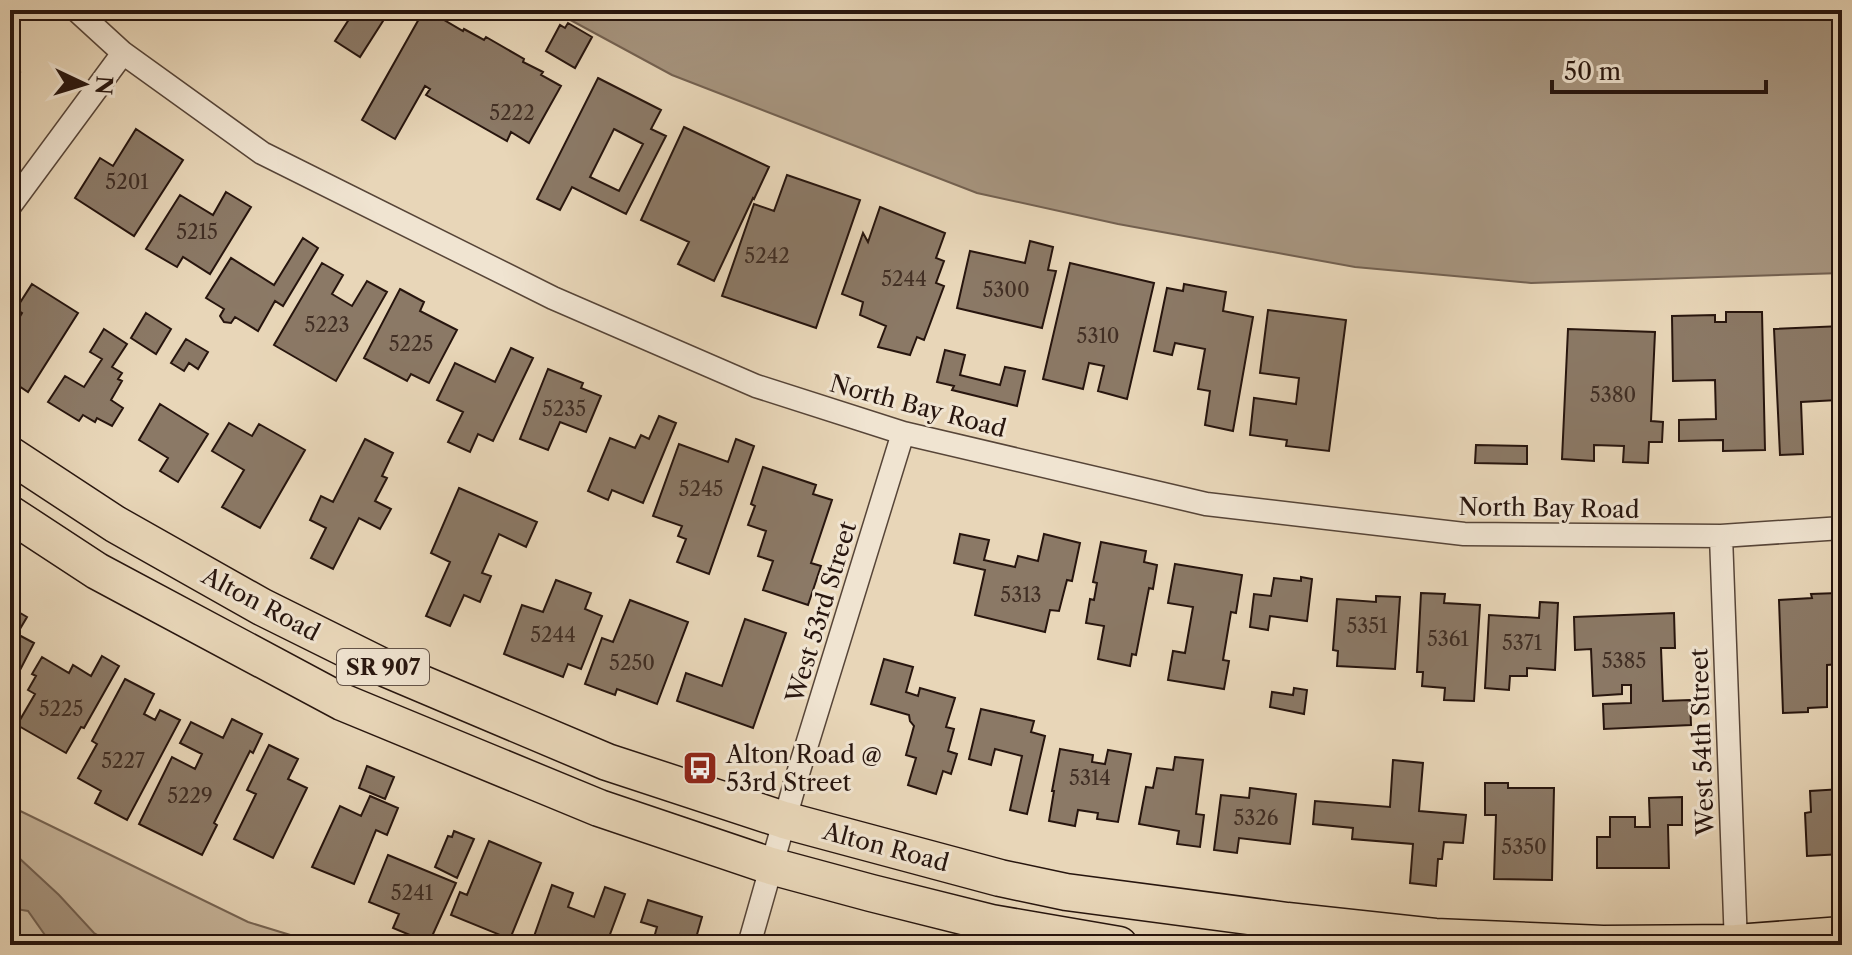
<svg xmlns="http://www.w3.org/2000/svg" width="1852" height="955" font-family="'Libre Caslon Text',serif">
	<rect width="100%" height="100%" fill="#e8d6b8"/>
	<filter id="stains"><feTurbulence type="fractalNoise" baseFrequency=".0025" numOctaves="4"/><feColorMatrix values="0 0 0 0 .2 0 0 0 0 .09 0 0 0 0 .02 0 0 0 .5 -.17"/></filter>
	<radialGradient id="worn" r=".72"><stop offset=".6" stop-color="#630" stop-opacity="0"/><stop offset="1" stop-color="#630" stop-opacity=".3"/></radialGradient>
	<path fill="#c7b59b" stroke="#776554" stroke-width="2" d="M10,806L248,922L323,945H10Z"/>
	<path fill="#a6947e" stroke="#736151" stroke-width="2" d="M552,10H1842V273L1531,283L1355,267L1118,224L977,193L672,75Z
		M10,855L19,858L59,895L94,933L115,945H52L28,911L10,908Z"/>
	<path fill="#8b7966" stroke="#27150e" stroke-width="2" fill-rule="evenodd" d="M355,10H390L360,57L335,41Z
		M424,10H427L463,31L464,29L484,40L486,37L524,59L523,62L543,72L541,75L561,86L529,143L511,132L507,141L426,95L430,89L425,86L395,139L362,120Z
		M568,23L592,37L575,68L546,51L560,25L565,28Z
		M10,63L20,72L10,84Z
		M598,78L661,110L651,129L666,136L626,214L572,187L560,210L537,199ZM614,129L643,144L619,191L590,177Z
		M684,127L769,167L754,199L753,198L714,281L678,264L689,242L641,220Z
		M136,129L183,160L134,236L75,198L100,158L113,166Z
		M787,175L860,200L816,328L722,296L754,204L774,211Z
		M226,192L251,207L210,274L183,257L177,267L146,249L180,195L213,215Z
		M880,207L945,233L936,258L944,261L936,283L944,286L924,340L917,337L910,355L878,347L886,326L860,315L863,302L842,294L863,233L868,242Z
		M303,238L318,248L283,306L275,301L258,331L235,317L231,323L224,322L220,316L224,309L206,298L231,258L274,285Z
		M1030,241L1053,247L1048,270L1056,271L1042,328L957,308L970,251L1025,263Z
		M322,263L343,275L332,294L352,306L367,281L387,292L336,381L274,345Z
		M1070,263L1154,283L1127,399L1098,391L1104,366L1089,363L1083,389L1043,379Z
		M32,284L78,313L28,392L10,380V327L13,328L22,313L16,309Z
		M1184,284L1226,292L1223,311L1253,317L1233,431L1205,425L1210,391L1198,389L1205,349L1175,343L1172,355L1154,351L1167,288L1183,291Z
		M400,289L424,302L420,311L457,330L429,383L411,374L407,381L364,358Z
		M1268,310L1346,320L1329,451L1286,446L1287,440L1250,435L1254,398L1296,404L1299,378L1260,373Z
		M1726,312H1762L1765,450L1723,451V440L1679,441V420L1716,419L1715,380L1673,381L1672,316L1715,315V322H1726Z
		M146,313L171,329L156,354L131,338Z
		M1842,326V454L1838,400L1801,402L1803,454L1780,455L1774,329Z
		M104,329L127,344L112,367L122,373L118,379L122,381L111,400L123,408L112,426L97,418L95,422L83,415L79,421L48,402L65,376L84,387L102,359L90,352Z
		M1568,329L1655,332L1651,421L1663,422L1662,442H1649L1648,463L1623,462L1624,446L1594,445V461L1562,459Z
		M186,339L208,352L198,369L189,363L184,371L171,363Z
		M511,348L533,358L493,441L478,434L470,452L448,442L463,412L437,400L455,363L495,382Z
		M945,350L965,355L960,375L1000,385L1005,367L1025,371L1017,406L952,390L954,386L937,382Z
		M548,369L583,383L581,388L601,396L586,432L560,422L548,450L520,439Z
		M160,404L208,434L178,482L160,471L168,458L139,440Z
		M659,416L676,423L643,503L612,490L608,500L588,491L610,438L635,448L641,435L649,439Z
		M229,423L252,436L259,424L305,450L260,528L222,507L244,470L212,451Z
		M365,439L393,453L382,476L387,478L375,501L391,509L380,529L359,518L333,569L311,558L326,528L310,520L321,496L333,502Z
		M736,439L754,446L709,574L677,562L686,539L678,536L682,526L653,516L679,444L728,462Z
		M1476,445L1527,446V464L1475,463Z
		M763,467L816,485L813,494L832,500L811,563L821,566L808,605L763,590L773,561L758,556L766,531L748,525L755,506L751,504Z
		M459,488L537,522L526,547L499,534L482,573L491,576L480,602L464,595L450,626L426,616L450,562L431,553Z
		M960,534L989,540L984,560L1015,567L1018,556L1038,561L1044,534L1080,543L1072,581L1067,580L1059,611L1050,610L1045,632L975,615L985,570L954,563Z
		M1101,542L1146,551L1144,562L1157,565L1153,589L1149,588L1136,655L1132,654L1130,666L1098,659L1104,626L1086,623L1090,599L1094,600L1097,583L1093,582Z
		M1175,564L1242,575L1236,613L1231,612L1223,660L1229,661L1224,689L1168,680L1173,651L1185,653L1193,607L1168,603Z
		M1301,577L1312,579L1307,621L1270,616L1268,630L1250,627L1254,594L1271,596L1274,578L1301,581Z
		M556,580L591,593L585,609L602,616L581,669L568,664L563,677L504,654L522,605L543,612Z
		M1421,593L1445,594L1444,603L1480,605L1474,701L1444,700L1445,688L1422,686L1423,672H1417Z
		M1838,593L1840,664L1827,665V707L1808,708V712L1783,713L1779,600L1812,598L1811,594Z
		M1376,596L1400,597L1395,669L1337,666L1338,651L1333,650L1337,599L1376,602Z
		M630,600L688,622L657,704L617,689L615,695L585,684L602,638L613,642Z
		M1540,602L1558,603L1555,670L1527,668V676H1510L1509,690L1485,688L1489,615L1539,618Z
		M10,607L27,617L17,634L34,643L18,674L10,670Z
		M1674,613L1675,648H1661L1663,701L1690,700L1691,725L1604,729L1603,704L1631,703V685H1622V694L1593,696L1591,649L1575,650L1574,617Z
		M745,619L786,633L753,728L677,701L686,673L722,686Z
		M102,656L119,666L84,728L81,727L66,753L17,725L35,694L28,690L36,676L32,674L42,657L69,673L73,665L91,676Z
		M884,659L913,667L906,692L918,696L920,688L955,698L946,727L954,729L948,751L957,754L951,774L943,771L936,794L908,785L916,758L906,755L914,726L910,721L909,715L871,704Z
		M125,679L154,694L144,714L155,720L160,710L180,720L127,820L95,803L101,791L78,778L97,744L92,741Z
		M1294,688L1307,690L1304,714L1270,707L1272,692L1293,695Z
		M981,709L1034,721L1031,732L1045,736L1027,814L1010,810L1022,756L995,749L991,765L969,759Z
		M232,719L262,734L253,753L250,751L214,823L217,825L202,855L139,824L172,757L195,769L202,754L180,743L191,722L223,738Z
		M269,745L298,759L288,779L307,788L273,858L234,839L256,794L247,790Z
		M1060,749L1093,755L1092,762L1105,764L1108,750L1131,754L1118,822L1097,819L1098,813L1078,810L1075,826L1049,821L1054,791H1052Z
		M1175,757L1203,760L1196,814L1204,815L1200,847L1177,844L1179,831L1139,824L1146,787L1153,788L1157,768L1173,770Z
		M1393,760L1423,763L1419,811L1466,815L1463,843L1444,842L1442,859H1438L1436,886L1410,883L1413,844L1352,839L1353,828L1313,824L1315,801L1390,807Z
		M367,766L394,777L385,799L359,788Z
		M1485,783H1508V788H1554L1552,880L1494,879L1496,815H1485Z
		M1250,788L1296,794L1290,844L1239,838L1237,853L1214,850L1221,795L1249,798Z
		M1842,789V854L1807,856L1805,813L1811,812L1810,791Z
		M370,796L398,808L387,835L376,830L354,884L312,867L340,806L361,816Z
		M1682,797V825H1668L1669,868H1597V837H1610V817H1635V827H1650L1649,798Z
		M454,831L474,839L457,878L435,867L448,836L452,837Z
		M489,841L541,863L510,939L451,915L460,892L467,895Z
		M388,855L456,883L429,943L393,928L399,914L369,902Z
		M552,885L573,893L568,907L594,917L605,887L625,894L606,945H531Z
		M648,900L702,917L694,945H652L657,927L641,922Z"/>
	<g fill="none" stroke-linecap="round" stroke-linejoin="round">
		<g stroke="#574538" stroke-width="25">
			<path id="street" d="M76,10L123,53L262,153L553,298L756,386L903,433L1206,504L1464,534L1721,536L1842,528
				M10,206L123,53
				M1721,536L1736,945
				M749,945L796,780L903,433"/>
		</g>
		<g stroke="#27150e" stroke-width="39">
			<path id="primary" d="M10,455L115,524L262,607L387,669L607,762L784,820L1000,878L1066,892L1287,921L1435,937L1603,944L1736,943L1842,935
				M10,514L97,571L342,702L599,808L771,866L871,893L991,923L1119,945"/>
		</g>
		<use href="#street" stroke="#f0e4d1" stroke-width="22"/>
		<use href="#primary" stroke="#e8d6b8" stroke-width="36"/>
	</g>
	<defs>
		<g id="bus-square" transform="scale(1.8)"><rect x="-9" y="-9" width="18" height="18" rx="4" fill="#8f2418" stroke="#f0e4d1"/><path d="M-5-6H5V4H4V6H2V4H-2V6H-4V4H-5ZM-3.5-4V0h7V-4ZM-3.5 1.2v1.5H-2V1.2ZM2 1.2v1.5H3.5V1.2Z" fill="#fff"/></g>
	</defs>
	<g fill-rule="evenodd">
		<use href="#bus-square" x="700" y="768"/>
	</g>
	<g text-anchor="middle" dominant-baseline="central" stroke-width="6" stroke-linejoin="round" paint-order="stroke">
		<g font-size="20" fill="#402e24">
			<text x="512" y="113">5222</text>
			<text x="127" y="182">5201</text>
			<text x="197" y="232">5215</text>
			<text x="767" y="256">5242</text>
			<text x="904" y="279">5244</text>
			<text x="1006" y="290">5300</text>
			<text x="327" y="325">5223</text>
			<text x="1098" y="336">5310</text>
			<text x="411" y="344">5225</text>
			<text x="1613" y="395">5380</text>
			<text x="564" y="409">5235</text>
			<text x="701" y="489">5245</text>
			<text x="1021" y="595">5313</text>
			<text x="1367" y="626">5351</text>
			<text x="553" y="635">5244</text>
			<text x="1448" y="639">5361</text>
			<text x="1522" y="643">5371</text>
			<text x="1624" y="661">5385</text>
			<text x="632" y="663">5250</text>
			<text x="61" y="709">5225</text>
			<text x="123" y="761">5227</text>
			<text x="1090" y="778">5314</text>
			<text x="190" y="796">5229</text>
			<text x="1256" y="818">5326</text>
			<text x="1524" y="847">5350</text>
			<text x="412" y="893">5241</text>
		</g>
		<rect fill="#f0e4d1" stroke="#635348" stroke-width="2" x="337" y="649" width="92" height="36" rx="6"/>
		<g font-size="22" font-weight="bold" fill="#27150e">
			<text x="383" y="667">SR 907</text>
		</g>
		<g font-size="24" fill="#27150e" stroke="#f0e4d1">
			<text transform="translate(918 406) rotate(15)">North Bay Road</text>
			<text transform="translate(1549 508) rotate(1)">North Bay Road</text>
			<text transform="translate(261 604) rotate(28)">Alton Road</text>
			<text transform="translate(821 612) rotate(-73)">West 53rd Street</text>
			<text transform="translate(1702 742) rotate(-92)">West 54th Street</text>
			<text transform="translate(886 847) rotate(15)">Alton Road</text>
		</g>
		<g font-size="24" fill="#27150e" stroke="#f0e4d1" text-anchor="start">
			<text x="726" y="754">Alton Road @<tspan x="726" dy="28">53rd Street</tspan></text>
		</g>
	</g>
	<rect width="1852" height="955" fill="none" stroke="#e8d6b8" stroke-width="40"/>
	<rect x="12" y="12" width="1828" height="931" fill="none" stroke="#27150e" stroke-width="4"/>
	<rect x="20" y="20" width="1812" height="915" fill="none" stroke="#27150e" stroke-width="2"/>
	<g transform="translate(84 84) rotate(94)" stroke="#f0e4d1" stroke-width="6" paint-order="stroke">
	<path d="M0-6L14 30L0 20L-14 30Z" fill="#27150e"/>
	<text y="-12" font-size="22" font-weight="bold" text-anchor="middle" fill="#27150e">N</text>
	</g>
	<path d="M1552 80v12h214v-12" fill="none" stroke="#27150e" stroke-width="4"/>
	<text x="1564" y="80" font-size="24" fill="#27150e" stroke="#f0e4d1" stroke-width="6" paint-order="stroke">50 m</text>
	<rect width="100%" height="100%" filter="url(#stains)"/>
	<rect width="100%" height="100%" fill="url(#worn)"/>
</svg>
